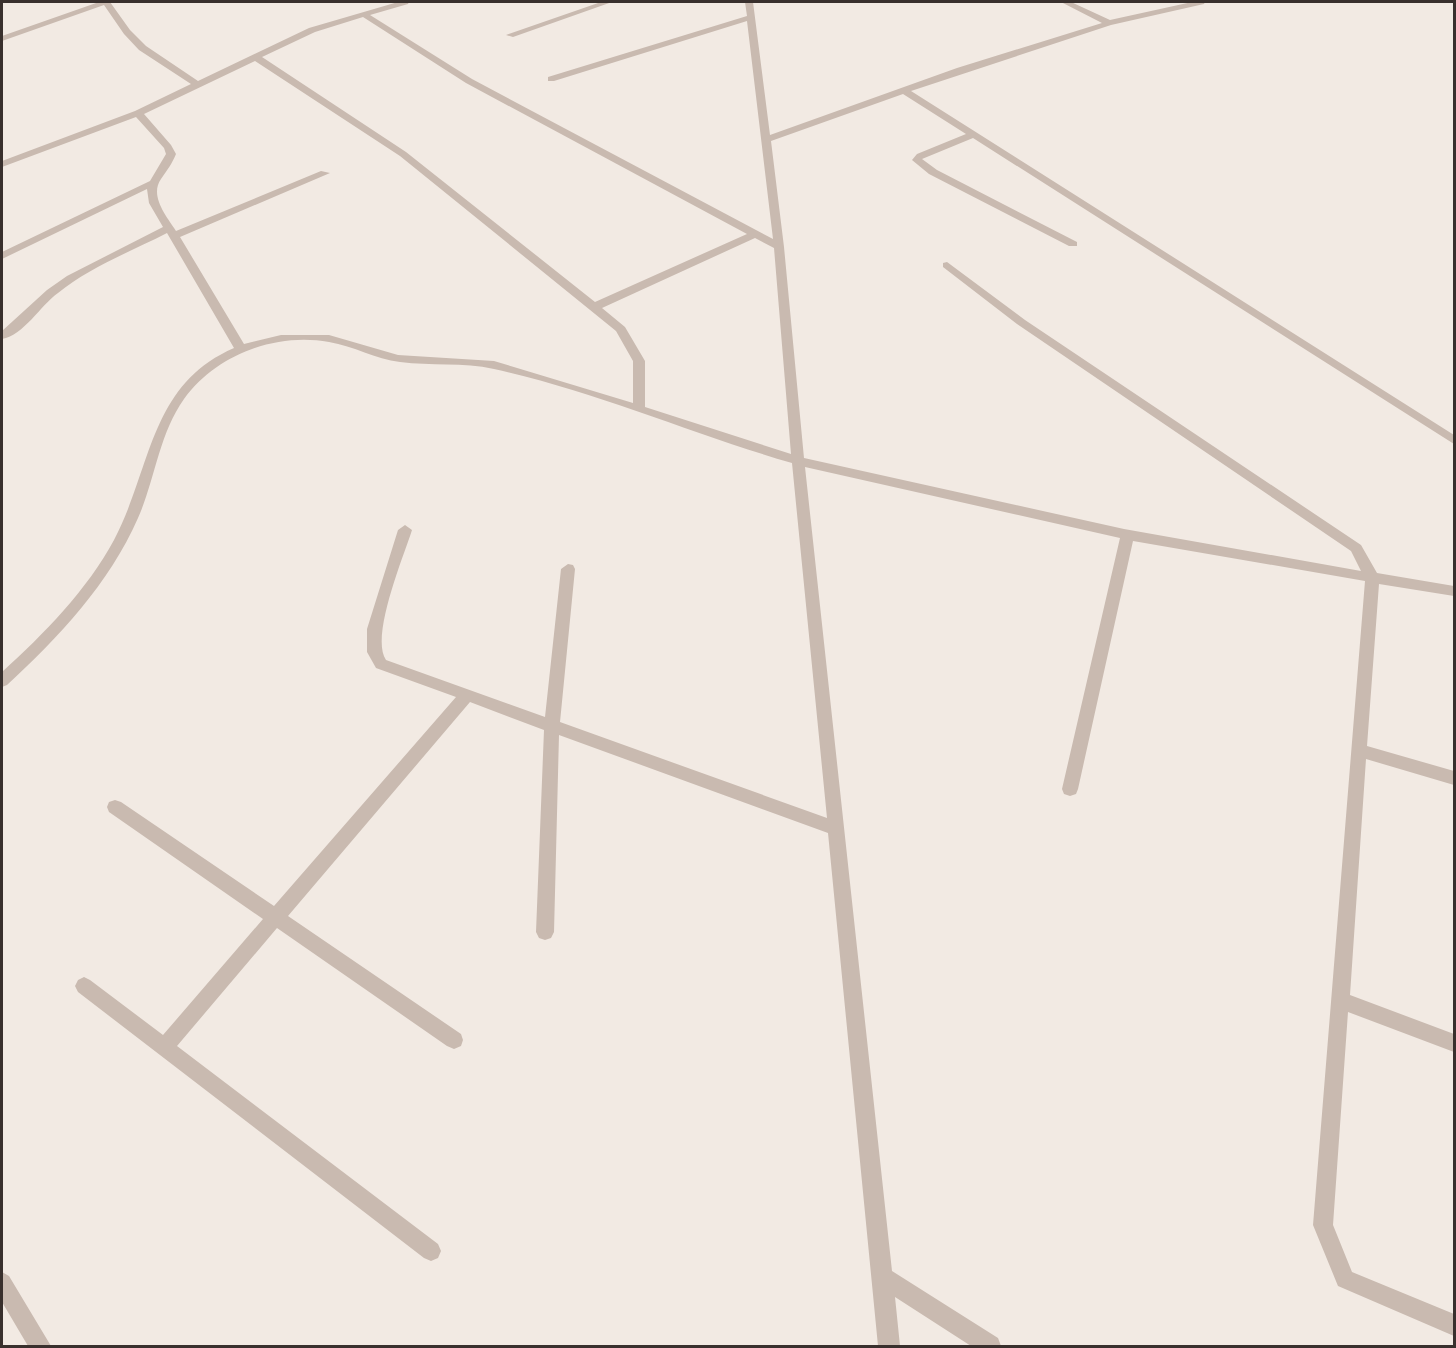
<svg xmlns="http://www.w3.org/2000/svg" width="1456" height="1348" font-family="'Golos Text',sans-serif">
	<rect width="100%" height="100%" fill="#f2eae3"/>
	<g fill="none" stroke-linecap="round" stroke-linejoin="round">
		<path fill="#c9bab0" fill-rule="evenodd" d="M99,2H110L130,30L146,46L198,81L309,28L398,2H409L408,4L370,15L472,79L773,239L747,21L554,81H548V77L747,16L745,2H753L770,135L957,68L1102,23L1061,2H1071L1110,20L1192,2H1205L1204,4L1111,25L911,91L1454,435V444L973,138L922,159L937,170L1077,242V246H1069L929,174L912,160L917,154L966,134L903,94L771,141L784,247L804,458L1124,529L1361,571L1351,551L1017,324L943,267V263L947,262L1025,320L1361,545L1377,573L1454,586V596L1379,584L1367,746L1454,771V785L1366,759L1350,995L1454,1034V1052L1348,1012L1333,1225L1352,1272L1454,1314V1336L1338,1286L1313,1225L1365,581L1133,541L1078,789L1076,794L1070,796L1064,794L1062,789L1120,538L805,467L892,1271L998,1338L1001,1346H971L895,1297L900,1346H878L828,833L559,735L554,932L551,938L545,940L539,938L536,932L544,730L470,702L288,916L461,1034L463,1040L461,1046L454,1049L447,1046L277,928L177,1046L438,1244L441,1251L438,1258L431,1261L424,1258L78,992L75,986L78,980L84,977L90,980L163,1035L263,919L109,812L107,807L109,802L115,800L121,802L274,906L456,697L376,668L367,652V629L398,530L405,525L412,530C403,558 370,637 386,660L545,717L561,569L568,564L573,565L575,569L560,722L827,818L792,463C692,434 595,391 494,369C463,362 431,366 400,362C375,359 354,346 329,342C276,332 216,355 184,399C159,434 155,480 138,518C109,584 59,637 7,685L2,687V672C44,634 87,590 114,540C152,468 149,385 234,348L167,233C130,252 90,267 58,293C40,306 24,335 2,339V331L47,290L67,276L163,227L149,203L147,189L2,259V252L150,181L166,154L164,148L136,117L2,167V161L135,111L191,84L139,50L124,34L104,5L2,41V36ZM363,17L466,83L747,234L595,302L406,152L262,57L315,32ZM255,61L400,156L616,331L633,361V403L494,361L398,355L329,335H281L244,344L180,237L330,173L321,171L176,231C167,217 149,196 161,179C167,170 172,164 176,154L171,145L144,114ZM755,238L774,248L791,454L645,407V361L625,327L602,308Z
			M601,2H612L513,37L506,35Z
			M2,1272L9,1276L51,1346H28L2,1302Z"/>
	</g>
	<rect width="1456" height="1348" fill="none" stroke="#39302d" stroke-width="6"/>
</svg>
